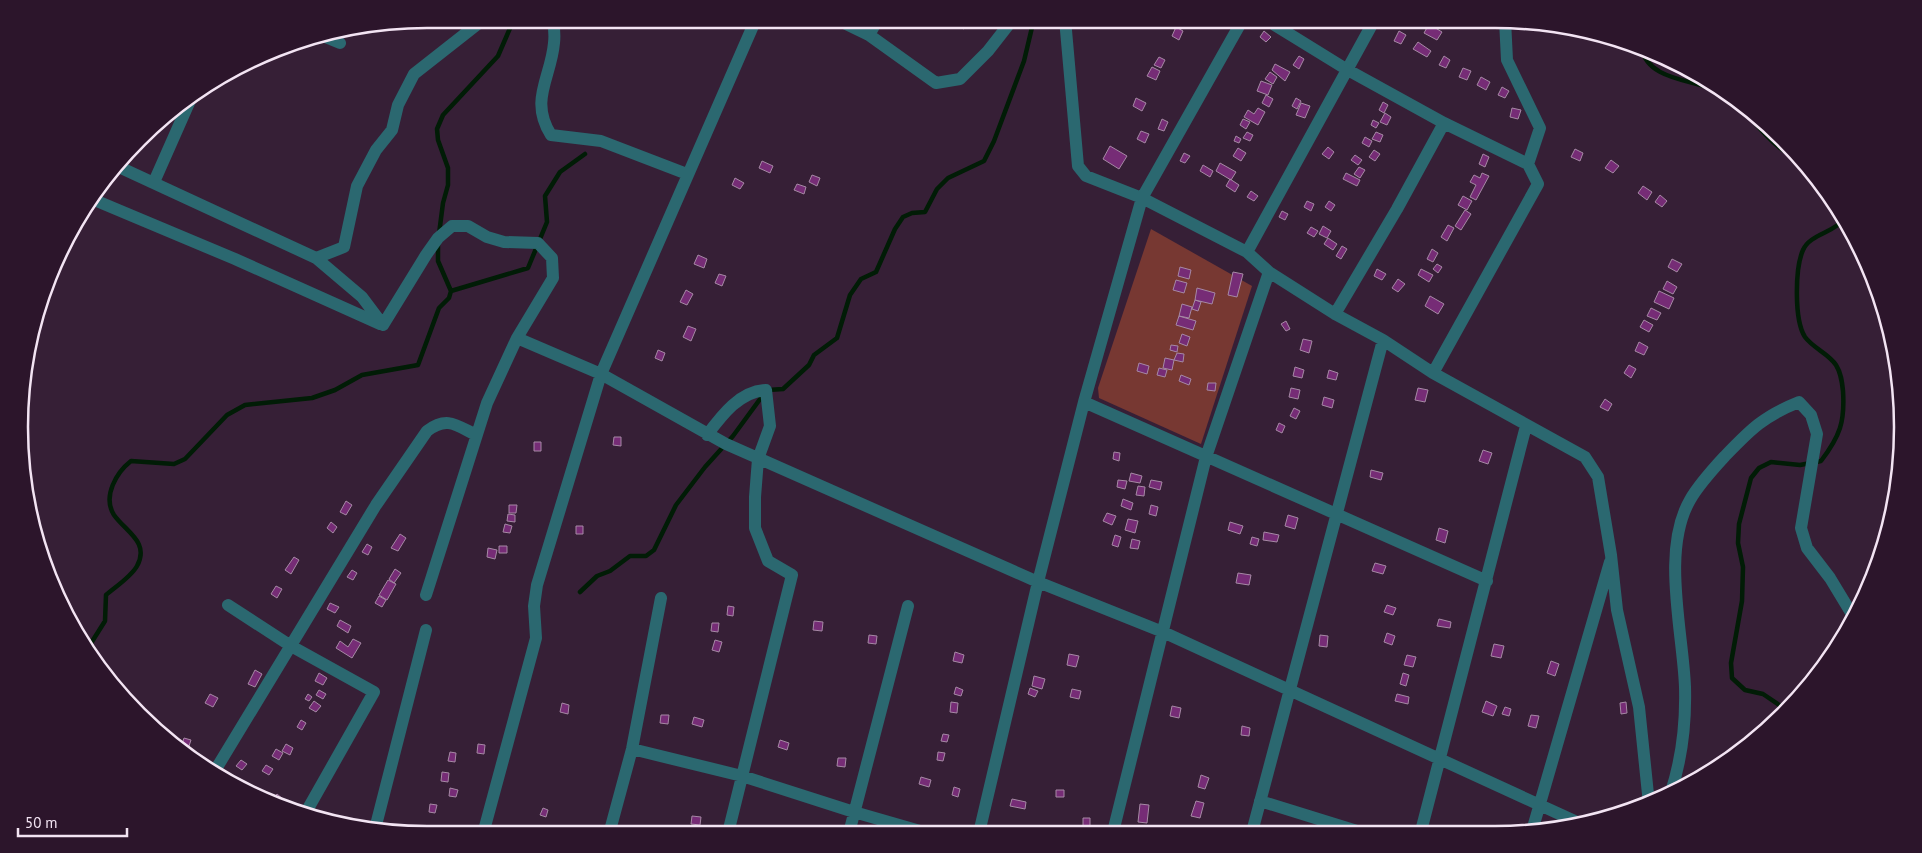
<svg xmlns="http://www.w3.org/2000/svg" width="1922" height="853" font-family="'PT Sans',sans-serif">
	<rect width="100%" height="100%" fill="#361f36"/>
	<path fill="#773832" d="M1151,229L1252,286L1201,444L1099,398L1098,388Z"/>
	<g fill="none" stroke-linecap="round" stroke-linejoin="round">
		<path stroke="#011c06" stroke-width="4.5" d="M1641,47C1648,82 1695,79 1720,92C1741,103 1750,119 1765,134C1777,147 1789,156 1805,164
			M439,234L443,203L448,185V168L438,140L437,129L443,115L498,56L514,19
			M451,291L528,268L547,222L545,196L560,172L585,154
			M768,390L783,389L809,365L814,355L837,338L850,295L861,279L876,272L895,229L903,217L912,213L925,212L937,189L948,178L984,161L994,141L1024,61L1034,19
			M580,592L597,576L610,571L630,556H646L654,550L676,505L705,467L733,436L763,395
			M88,648L105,621L106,595C115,587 131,577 137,566C150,542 126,532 114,515C102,496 117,472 131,461L174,464L185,459L227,415L245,405L312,398L335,390L362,375L418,365L439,308L449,298L451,291L438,261V244
			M1785,709L1763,694L1745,690L1732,678L1731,663L1742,601L1743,567L1738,543L1739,524L1751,478L1759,468L1771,462L1800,465L1821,461C1840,436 1845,422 1843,391C1842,381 1841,373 1836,365C1829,354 1813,348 1805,337C1794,320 1795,268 1803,250C1810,234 1834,233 1844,219"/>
	</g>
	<path fill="#762c76" stroke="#a689a5" d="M960,19L969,20L964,29L956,25Z
		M1441,19L1448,20L1444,28L1438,24Z
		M1429,24L1442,32L1437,40L1424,33Z
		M1176,27L1183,31L1179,40L1172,36Z
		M1264,31L1271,37L1266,42L1260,37Z
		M1399,31L1406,35L1401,44L1394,41Z
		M1418,42L1431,51L1427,57L1413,49Z
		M1299,56L1304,59L1299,69L1293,65Z
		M1444,56L1450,60L1446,68L1439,65Z
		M1159,57L1165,60L1161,68L1154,65Z
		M1275,64L1290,72L1285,81L1272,70Z
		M1152,67L1160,71L1156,80L1147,76Z
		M1463,68L1471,71L1467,80L1459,77Z
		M1270,72L1277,77L1273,84L1265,79Z
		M1481,77L1490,82L1486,90L1477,85Z
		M1261,81L1272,85L1268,95L1257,91Z
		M1502,87L1509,91L1505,98L1498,95Z
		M1266,95L1273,99L1269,107L1262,103Z
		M1136,98L1146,103L1142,111L1133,106Z
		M1296,98L1301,101L1297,109L1292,106Z
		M1383,102L1388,105L1384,113L1379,110Z
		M1301,103L1310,106L1305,118L1296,115Z
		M1258,108L1265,112L1258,125L1244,117L1248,110L1254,114Z
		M1512,108L1521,110L1518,119L1510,117Z
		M1385,113L1391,117L1387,125L1380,122Z
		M1162,119L1168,122L1164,131L1158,129Z
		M1243,119L1250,122L1246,129L1240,125Z
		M1373,120L1379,123L1376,128L1371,125Z
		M1141,131L1149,134L1145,143L1137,139Z
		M1247,132L1253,135L1250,141L1243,138Z
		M1376,132L1383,135L1380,142L1372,139Z
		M1236,136L1241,139L1239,143L1234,141Z
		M1365,137L1372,141L1369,147L1362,143Z
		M1110,146L1127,156L1119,169L1103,159Z
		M1328,147L1334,152L1329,159L1322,154Z
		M1238,148L1246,153L1241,161L1233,156Z
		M1575,149L1583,153L1580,161L1571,157Z
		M1374,150L1380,154L1375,161L1369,157Z
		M1184,153L1190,156L1185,163L1180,161Z
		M1483,154L1489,157L1485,167L1479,164Z
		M1355,155L1362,160L1358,165L1351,160Z
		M1611,160L1619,166L1613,173L1605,168Z
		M762,161L773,166L770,173L759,168Z
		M1220,163L1236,172L1231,180L1216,171Z
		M1203,165L1213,171L1210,177L1200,171Z
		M1359,167L1365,170L1360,178L1354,174Z
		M1346,173L1360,180L1357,186L1343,179Z
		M1482,173L1489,176L1476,200L1470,197L1476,185L1470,182L1474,175L1480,178Z
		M812,175L820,178L817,186L809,182Z
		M735,178L744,183L740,189L732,185Z
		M1230,179L1239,185L1235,192L1226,186Z
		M797,184L806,187L804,194L794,190Z
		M1643,186L1652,192L1647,200L1638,193Z
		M1251,191L1258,196L1254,201L1247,197Z
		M1660,195L1667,201L1662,207L1655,202Z
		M1463,196L1472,201L1467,210L1458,205Z
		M1307,201L1314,204L1311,211L1304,207Z
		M1329,201L1335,205L1331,211L1325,207Z
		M1465,210L1471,214L1461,230L1455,226Z
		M1282,211L1288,214L1285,220L1279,217Z
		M1448,225L1454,228L1447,241L1441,237Z
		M1323,226L1331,231L1327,238L1319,234Z
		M1311,227L1318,231L1314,237L1307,233Z
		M1328,238L1337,244L1333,250L1324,244Z
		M1342,246L1347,249L1341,259L1336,256Z
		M1432,249L1438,253L1433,262L1427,259Z
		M698,255L707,259L704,268L694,264Z
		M1672,259L1682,264L1677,272L1668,267Z
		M1437,264L1442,267L1438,273L1433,269Z
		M1180,267L1191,270L1189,279L1178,276Z
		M1377,269L1386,274L1382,280L1374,276Z
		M1421,269L1433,275L1429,282L1418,275Z
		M1233,272L1243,274L1237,297L1228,295Z
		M719,274L726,276L722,286L715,283Z
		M1398,279L1405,284L1398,292L1392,288Z
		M1176,280L1187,283L1184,293L1173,290Z
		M1667,281L1677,287L1673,294L1663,289Z
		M1197,288L1215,293L1212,304L1195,300Z
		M686,290L693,294L687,305L680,302Z
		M1659,291L1674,298L1669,309L1654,302Z
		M1430,296L1444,304L1438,314L1425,306Z
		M1195,300L1201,302L1198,311L1192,309Z
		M1182,304L1192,307L1189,318L1179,316Z
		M1651,308L1661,313L1657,320L1647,316Z
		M1179,316L1196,321L1193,330L1176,325Z
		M1644,320L1653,325L1649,332L1640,327Z
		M1286,321L1290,329L1286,331L1281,324Z
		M688,326L696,329L691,341L683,337Z
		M1182,334L1190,337L1187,346L1179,343Z
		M1303,339L1312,341L1309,353L1300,350Z
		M1639,342L1648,347L1644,355L1635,351Z
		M1171,345L1178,346L1177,352L1170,350Z
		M658,350L665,353L662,361L655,358Z
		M1177,353L1184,354L1183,362L1174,360Z
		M1165,358L1174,360L1172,370L1163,368Z
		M1139,363L1149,366L1147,374L1137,371Z
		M1629,365L1636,369L1631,378L1624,373Z
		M1295,367L1304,370L1302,378L1293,376Z
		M1159,368L1167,370L1165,377L1157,375Z
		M1329,370L1338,373L1336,380L1327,378Z
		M1181,375L1191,379L1189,385L1179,381Z
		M1208,383H1216L1215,391L1207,390Z
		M1291,388L1300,390L1298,399L1289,397Z
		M1418,388L1428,390L1425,402L1415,400Z
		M1324,397L1334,400L1332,408L1322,405Z
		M1605,399L1612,404L1608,411L1600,407Z
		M1294,408L1300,411L1296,419L1290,416Z
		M1279,423L1285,426L1282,433L1276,430Z
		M614,437H621V446L613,445Z
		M534,442H541V451H534Z
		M1483,450L1492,453L1488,464L1479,461Z
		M1114,452L1120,453L1119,461L1113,459Z
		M1371,470L1383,473L1381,480L1370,477Z
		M1131,473L1142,476L1140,483L1129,481Z
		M1118,480L1127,481L1125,489L1117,487Z
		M1151,480L1162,482L1160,490L1149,487Z
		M1138,486L1145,487L1144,496L1136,495Z
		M1123,499L1133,503L1131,510L1121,506Z
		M346,501L352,505L346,515L340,512Z
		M509,505H517L516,513H509Z
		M1151,505L1158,507L1156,516L1149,514Z
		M1107,513L1116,516L1112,525L1103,521Z
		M508,514L515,515V522L507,521Z
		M1288,515L1298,518L1295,529L1285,526Z
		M1128,519L1138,521L1135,533L1125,530Z
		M331,522L337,527L333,533L327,528Z
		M1230,522L1243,526L1240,534L1228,530Z
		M505,524L512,526L510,533L503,532Z
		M576,526H583V534H576Z
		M1439,528L1448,531L1445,543L1436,540Z
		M1264,532L1279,535L1277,542L1263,540Z
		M400,534L406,538L398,551L391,548Z
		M1115,535L1121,537L1118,547L1112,545Z
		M1252,537L1259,539L1257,546L1250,544Z
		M1132,539L1140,541L1138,549L1130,548Z
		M367,544L372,547L368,555L362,552Z
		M499,546H507V553H499Z
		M488,548L497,550L495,559L487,557Z
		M294,557L299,560L291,574L285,570Z
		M1375,563L1386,566L1383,574L1372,571Z
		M395,569L401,573L394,583L389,579Z
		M352,570L357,573L353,580L347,577Z
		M1238,573L1251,575L1249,585L1236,583Z
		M388,580L396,584L387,600L379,595Z
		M276,586L282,589L277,598L271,594Z
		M379,596L386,600L382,607L375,603Z
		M330,603L339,607L335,613L327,609Z
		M1387,605L1396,608L1393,615L1384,612Z
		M728,606L734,607L733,616L727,615Z
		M1439,619L1451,622L1450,628L1437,626Z
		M340,620L351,626L348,633L337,626Z
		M814,621L823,622L822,631L813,630Z
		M712,623H719L718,632L711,631Z
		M1387,633L1395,636L1392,645L1384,642Z
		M869,635L877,636L876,644L868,643Z
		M1320,635L1328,636L1327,647L1319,646Z
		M353,639L361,643L352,658L336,648L340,641L348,647Z
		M715,640L722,642L719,652L712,650Z
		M1494,644L1504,646L1501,658L1491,656Z
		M955,652L964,655L962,663L953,661Z
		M1069,654L1079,656L1076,667L1067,665Z
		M1407,655L1416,657L1413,667L1404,665Z
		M1551,661L1559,664L1555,676L1547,673Z
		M255,670L262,674L255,687L248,684Z
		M319,673L327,678L323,685L315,681Z
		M1403,673L1409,675L1406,686L1400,684Z
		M1034,676L1045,679L1042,689L1032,686Z
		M956,687L963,690L961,696L954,694Z
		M1030,688L1038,691L1035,697L1028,694Z
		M1072,689L1081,691L1079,699L1070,697Z
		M319,690L326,694L323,699L316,695Z
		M210,694L218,698L213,707L205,703Z
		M308,694L312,697L309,701L305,699Z
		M1397,694L1409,697L1408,704L1395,701Z
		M314,701L321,706L316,712L309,708Z
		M1486,701L1497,706L1493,716L1482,712Z
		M951,702L958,703L957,713L950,712Z
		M1626,702L1627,713L1621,714L1620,703Z
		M562,703L569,705L568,714L560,712Z
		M1172,706L1181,708L1179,718L1170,716Z
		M1505,707L1511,709L1509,716L1502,714Z
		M661,715H669L668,724L660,723Z
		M1531,715L1539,716L1536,728L1528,726Z
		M694,717L704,720L702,727L692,724Z
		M301,720L306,723L302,730L297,727Z
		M1242,726L1250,728L1249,736L1241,735Z
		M943,734L949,735L947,742L941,741Z
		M184,738L191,740L188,749L181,747Z
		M780,740L789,743L787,750L778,747Z
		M286,744L293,748L290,755L282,751Z
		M478,744L485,745L484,754L477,753Z
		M276,749L283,753L279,760L272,756Z
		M450,752L456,753L455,762L448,761Z
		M938,752L945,753L943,761L937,760Z
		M838,758H846L845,767L837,766Z
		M241,760L247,764L242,770L236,766Z
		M266,765L273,769L269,775L262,771Z
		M442,772L449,773L448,782L441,781Z
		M1201,775L1209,778L1205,789L1198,787Z
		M921,777L931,780L929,787L919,784Z
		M954,787L960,789L958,797L952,795Z
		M450,788L458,790L456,797L449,796Z
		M1056,790H1064V797H1056Z
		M277,794L283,799L278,805L271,801Z
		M1012,799L1026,802L1025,809L1010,806Z
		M1196,801L1204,803L1200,818L1191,816Z
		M430,804L437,805L435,813L429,812Z
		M1140,804L1149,805L1147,823L1138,822Z
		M543,808L548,810L546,817L540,815Z
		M692,816L701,817L700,825L691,824Z
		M1083,818H1090V827H1083Z"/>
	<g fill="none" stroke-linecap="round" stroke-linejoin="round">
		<path stroke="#2b6870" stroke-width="12" d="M553,19C554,26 555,35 554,43C551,78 529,100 551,135L601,141L687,174
			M836,19L869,35L936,83L960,79L988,51L1013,19
			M1065,19L1078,166L1086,176L1142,198L1247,252L1269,272L1335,314L1383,340L1433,373L1585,457L1598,477L1611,555L1617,610L1639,707L1649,804
			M1265,19L1346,69L1444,123L1528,164L1538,184L1433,373
			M1505,20L1507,60L1540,128L1528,164
			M869,35L878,19
			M323,36L340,43
			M119,167L316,258L362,297L383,325L426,255L438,238L452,226H468L487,237L504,242L538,243L552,258L553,278L517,338L487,403L426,595
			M154,182L192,96
			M92,199L235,259L380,324
			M1247,252L1375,19
			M316,258L344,247L357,186L376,150L392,130L398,105L414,74L484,19
			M1335,314L1397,209L1444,123
			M517,338L601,374L726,444L1038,582L1163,632L1579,823
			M1084,402L1487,581
			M707,435C722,415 740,391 766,390L770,426L758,459L755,497V528L768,561L792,575L728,833
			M228,605L291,646L374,692L305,814
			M632,749L742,776L854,812L927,833
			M216,769L376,505L427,431C447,416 456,425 476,435
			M1671,792C1682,758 1686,723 1685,687C1683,632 1661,550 1690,500C1699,484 1714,468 1726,455C1751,429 1764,416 1799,402L1811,415L1817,434L1801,528L1807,548L1830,578L1853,616
			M1260,801L1357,831
			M375,829L426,630
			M1421,831L1526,426
			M1532,831L1610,562
			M1113,832L1206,457L1269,272
			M1252,832L1383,340
			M849,833L908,606
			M979,833L1038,582L1084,402L1142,198L1243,19
			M483,834L536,638L534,606L537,585L601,374L756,19
			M609,834L632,749L661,598"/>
	</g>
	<path d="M0 0H1922V853H0ZM427 28H1495A399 399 0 0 1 1894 427V427A399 399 0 0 1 1495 826H427A399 399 0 0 1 28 427V427A399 399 0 0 1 427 28Z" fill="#2c152b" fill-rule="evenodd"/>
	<path fill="none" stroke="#f3e4f3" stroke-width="2.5" d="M427 28H1495A399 399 0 0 1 1894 427V427A399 399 0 0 1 1495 826H427A399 399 0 0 1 28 427V427A399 399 0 0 1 427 28Z"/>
	<path d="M18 828v8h109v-8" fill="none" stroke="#f3e4f3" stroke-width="2.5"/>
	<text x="25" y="828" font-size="15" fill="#f3e4f3" stroke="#2c152b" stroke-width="4" paint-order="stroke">50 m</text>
</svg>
